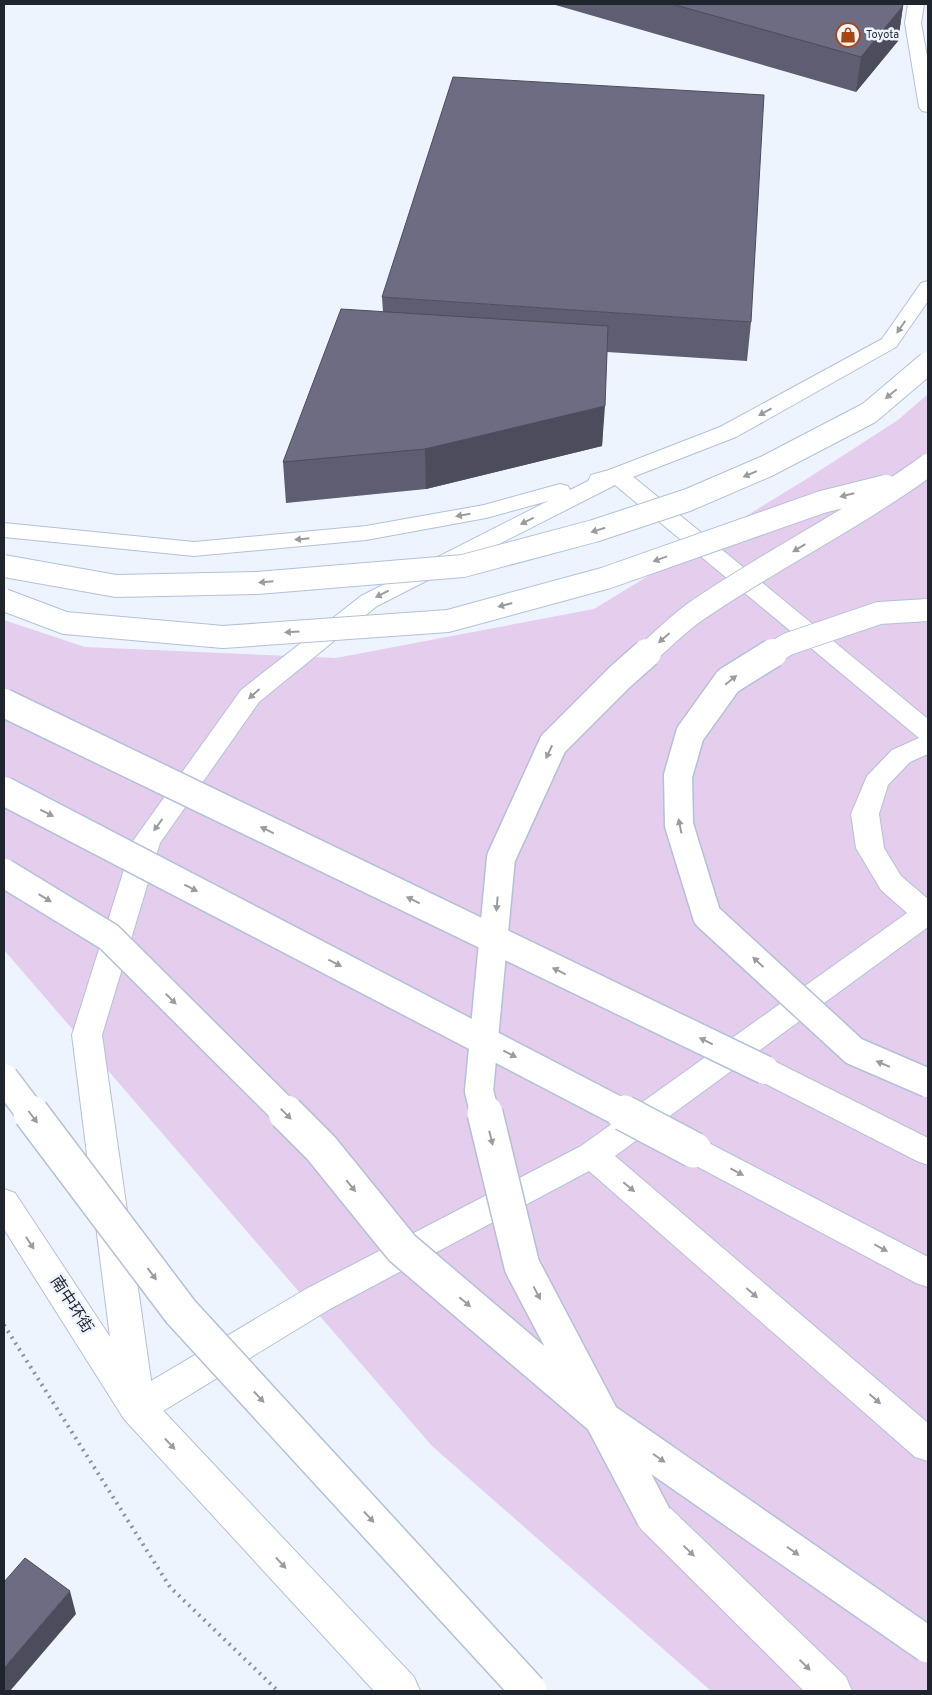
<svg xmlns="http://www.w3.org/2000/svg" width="932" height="1695" font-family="Overpass,'Noto Sans SC',sans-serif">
	<rect width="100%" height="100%" fill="#edf4fe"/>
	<path fill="#e5cdee" d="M928,394V1691H711L432,1446L4,950V620L85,647L336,658L594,609L805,480L898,420Z"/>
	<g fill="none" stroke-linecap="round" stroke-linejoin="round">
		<g stroke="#b2c1d8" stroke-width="2">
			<path id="minor" d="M617,468L625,470L928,719V754L910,762L888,785L879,814L884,848L901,876L928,899V927L615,1156L928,1423V1461L915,1457L589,1171L330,1309L150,1419L137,1424L124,1419L119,1408L124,1397L306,1289L581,1146L907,913L881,890L856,848L851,814L867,776L892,750L919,738L609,480L606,475L609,470Z"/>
		</g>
		<g stroke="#b2c1d8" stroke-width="2">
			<path id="major" d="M908,4H924L921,23L928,62V112L922,111L919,107L905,23Z
				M928,281V301L896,347L736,437L625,480L377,606L259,702L160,843L102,1035L154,1401L414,1677L420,1691H374L124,1419L4,1229V1189L15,1193L110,1337L72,1035L133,841L241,690L361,596L548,501L486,518L366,540L194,556L4,537V523L194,542L366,526L484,505L560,484L568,486L570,490L588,481L591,475L609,470L720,427L882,339L921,283Z"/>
		</g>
		<g stroke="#b2c1d8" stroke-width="2">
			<path id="highway" d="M765,1058L776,1062L928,1138V1165L917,1161L754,1078L750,1070L754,1062Z
				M694,1137L705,1141L928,1257V1287L916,1283L683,1159L678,1150L683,1141Z
				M654,1500L667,1505L846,1677L852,1691H804L641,1529L636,1517L641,1505Z"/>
		</g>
		<path stroke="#8c929b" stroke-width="4" stroke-dasharray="2 5" stroke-linecap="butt" d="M4,1325L170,1587L278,1691"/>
		<use href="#minor" fill="#fff" fill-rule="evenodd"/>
		<use href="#major" fill="#fff" fill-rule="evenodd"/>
		<use href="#highway" fill="#fff" fill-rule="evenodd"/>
		<g stroke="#b2c1d8" stroke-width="24" stroke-linecap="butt">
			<path id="highway-bridge-far2" d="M4,566L116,586L257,583L463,566L594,531L688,500L767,466L869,413L928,363
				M4,600L65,623L223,637L448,621L606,578L822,502L886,486
				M646,654C661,641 676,626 692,614C768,561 853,520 928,465
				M771,654L788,644L879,613L928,610"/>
		</g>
		<g stroke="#b2c1d8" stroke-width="31" stroke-linecap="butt">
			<path id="highway-bridge-far1" d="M773,653L728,681L690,734L678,776L679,825L707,916L854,1051L928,1083
				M4,703L765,1070
				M4,791L626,1115
				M4,873L109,937L288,1115
				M4,1078L32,1115
				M485,1115L479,1091L501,858L553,744L620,677L647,653"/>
		</g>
		<g stroke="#b2c1d8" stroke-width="38" stroke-linecap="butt">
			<path id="highway-bridge" d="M31,1113L181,1312L529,1691
				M286,1113L321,1148L402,1248L604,1420L928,1645
				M485,1113L522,1266L654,1517
				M624,1113L694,1150"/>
		</g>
		<use href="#highway-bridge-far2" stroke="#fff" stroke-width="22"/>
		<use href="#highway-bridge-far1" stroke="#fff" stroke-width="28"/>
		<use href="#highway-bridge" stroke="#fff" stroke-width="35"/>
	</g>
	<path fill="#5e5d71" d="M552,4H902L903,6L898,41L856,92Z
		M382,297L751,322L747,361L607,352L602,446L426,489L286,503L283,462L383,312Z"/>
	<path fill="#4c4c5c" d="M903,6L898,41L856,92L861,57Z
		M605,406L602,446L426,489L425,449Z
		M70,1591L76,1614L10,1691H4V1668Z"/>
	<path fill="#6d6c83" stroke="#4c4c5c" d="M672,4H902L903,6L861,57Z
		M453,77L764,95L751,322L382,297Z
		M341,309L608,326L605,406L425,449L283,462Z
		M25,1558L70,1591L4,1668V1582Z"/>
	<defs><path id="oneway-solid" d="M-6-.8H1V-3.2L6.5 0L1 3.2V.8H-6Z" transform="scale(1.25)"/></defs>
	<g fill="#9a9da0">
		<use href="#oneway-solid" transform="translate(901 327) rotate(125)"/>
		<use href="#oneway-solid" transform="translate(891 394) rotate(140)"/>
		<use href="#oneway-solid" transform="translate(765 412) rotate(151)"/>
		<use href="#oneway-solid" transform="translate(750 474) rotate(157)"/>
		<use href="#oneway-solid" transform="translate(847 495) rotate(166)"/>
		<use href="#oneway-solid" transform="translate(463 515) rotate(170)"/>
		<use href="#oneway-solid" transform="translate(527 521) rotate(153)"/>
		<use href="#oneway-solid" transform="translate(598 530) rotate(163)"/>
		<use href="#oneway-solid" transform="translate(302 539) rotate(174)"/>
		<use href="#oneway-solid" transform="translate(799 548) rotate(149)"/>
		<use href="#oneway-solid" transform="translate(660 559) rotate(160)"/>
		<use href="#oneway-solid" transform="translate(266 582) rotate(175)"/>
		<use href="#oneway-solid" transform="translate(382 594) rotate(153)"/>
		<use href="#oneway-solid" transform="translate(505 605) rotate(165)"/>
		<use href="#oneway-solid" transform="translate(292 632) rotate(176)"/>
		<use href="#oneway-solid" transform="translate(664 638) rotate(139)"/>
		<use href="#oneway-solid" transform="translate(731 680) rotate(-39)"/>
		<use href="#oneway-solid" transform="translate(254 694) rotate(138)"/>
		<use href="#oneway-solid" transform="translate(549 752) rotate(115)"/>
		<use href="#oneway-solid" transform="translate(47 813) rotate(27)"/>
		<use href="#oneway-solid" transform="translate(158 825) rotate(126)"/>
		<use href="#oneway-solid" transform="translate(680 826) rotate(-101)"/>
		<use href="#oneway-solid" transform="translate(267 830) rotate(-154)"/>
		<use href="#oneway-solid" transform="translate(191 888) rotate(27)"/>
		<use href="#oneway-solid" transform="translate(45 898) rotate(31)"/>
		<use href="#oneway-solid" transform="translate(413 900) rotate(-154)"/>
		<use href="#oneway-solid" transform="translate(497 904) rotate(95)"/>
		<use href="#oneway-solid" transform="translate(758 962) rotate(-137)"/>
		<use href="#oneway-solid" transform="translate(335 963) rotate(27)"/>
		<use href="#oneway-solid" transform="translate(559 971) rotate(-154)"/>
		<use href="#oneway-solid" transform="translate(171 999) rotate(45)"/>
		<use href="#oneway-solid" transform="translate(706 1041) rotate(-154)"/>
		<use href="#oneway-solid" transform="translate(510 1054) rotate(27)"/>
		<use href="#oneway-solid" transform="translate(883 1064) rotate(-157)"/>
		<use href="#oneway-solid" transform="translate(286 1114) rotate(45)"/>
		<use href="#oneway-solid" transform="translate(33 1117) rotate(53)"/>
		<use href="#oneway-solid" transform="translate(491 1138) rotate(76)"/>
		<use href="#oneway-solid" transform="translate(737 1172) rotate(28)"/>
		<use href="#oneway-solid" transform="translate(351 1186) rotate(51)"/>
		<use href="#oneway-solid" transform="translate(629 1187) rotate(40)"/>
		<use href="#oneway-solid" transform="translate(30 1243) rotate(57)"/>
		<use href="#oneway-solid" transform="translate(881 1248) rotate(28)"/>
		<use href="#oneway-solid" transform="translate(152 1274) rotate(53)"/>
		<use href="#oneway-solid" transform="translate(537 1293) rotate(62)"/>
		<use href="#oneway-solid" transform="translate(752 1293) rotate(41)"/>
		<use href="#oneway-solid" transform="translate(465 1302) rotate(40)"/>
		<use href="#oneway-solid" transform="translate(259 1397) rotate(47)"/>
		<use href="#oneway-solid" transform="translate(875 1399) rotate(41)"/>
		<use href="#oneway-solid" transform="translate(170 1444) rotate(47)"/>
		<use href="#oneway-solid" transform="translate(659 1458) rotate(35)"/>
		<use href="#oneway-solid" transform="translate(369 1517) rotate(47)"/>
		<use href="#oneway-solid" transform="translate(689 1551) rotate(44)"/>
		<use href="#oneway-solid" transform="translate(793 1551) rotate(35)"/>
		<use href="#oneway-solid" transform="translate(281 1563) rotate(47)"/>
		<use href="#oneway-solid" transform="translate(805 1665) rotate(44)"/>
	</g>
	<defs>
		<g id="shop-ring" transform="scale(1.25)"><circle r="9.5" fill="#edf4fe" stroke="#a9460f" stroke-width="1.5"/><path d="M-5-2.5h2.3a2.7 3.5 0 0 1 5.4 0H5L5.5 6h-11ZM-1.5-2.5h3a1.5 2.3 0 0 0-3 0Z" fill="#a9460f"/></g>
	</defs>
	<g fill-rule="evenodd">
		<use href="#shop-ring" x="848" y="35"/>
	</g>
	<g text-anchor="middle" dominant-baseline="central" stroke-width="5" stroke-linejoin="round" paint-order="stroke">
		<g font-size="11" fill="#1f252d" stroke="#edf4fe" text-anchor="start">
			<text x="866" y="35">Toyota</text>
		</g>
		<g font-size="16" fill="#1f252d" stroke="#edf4fe">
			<text transform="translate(71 1305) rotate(57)">南中环街</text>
		</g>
	</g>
	<rect width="932" height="1695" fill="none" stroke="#1f252d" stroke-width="10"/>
</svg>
